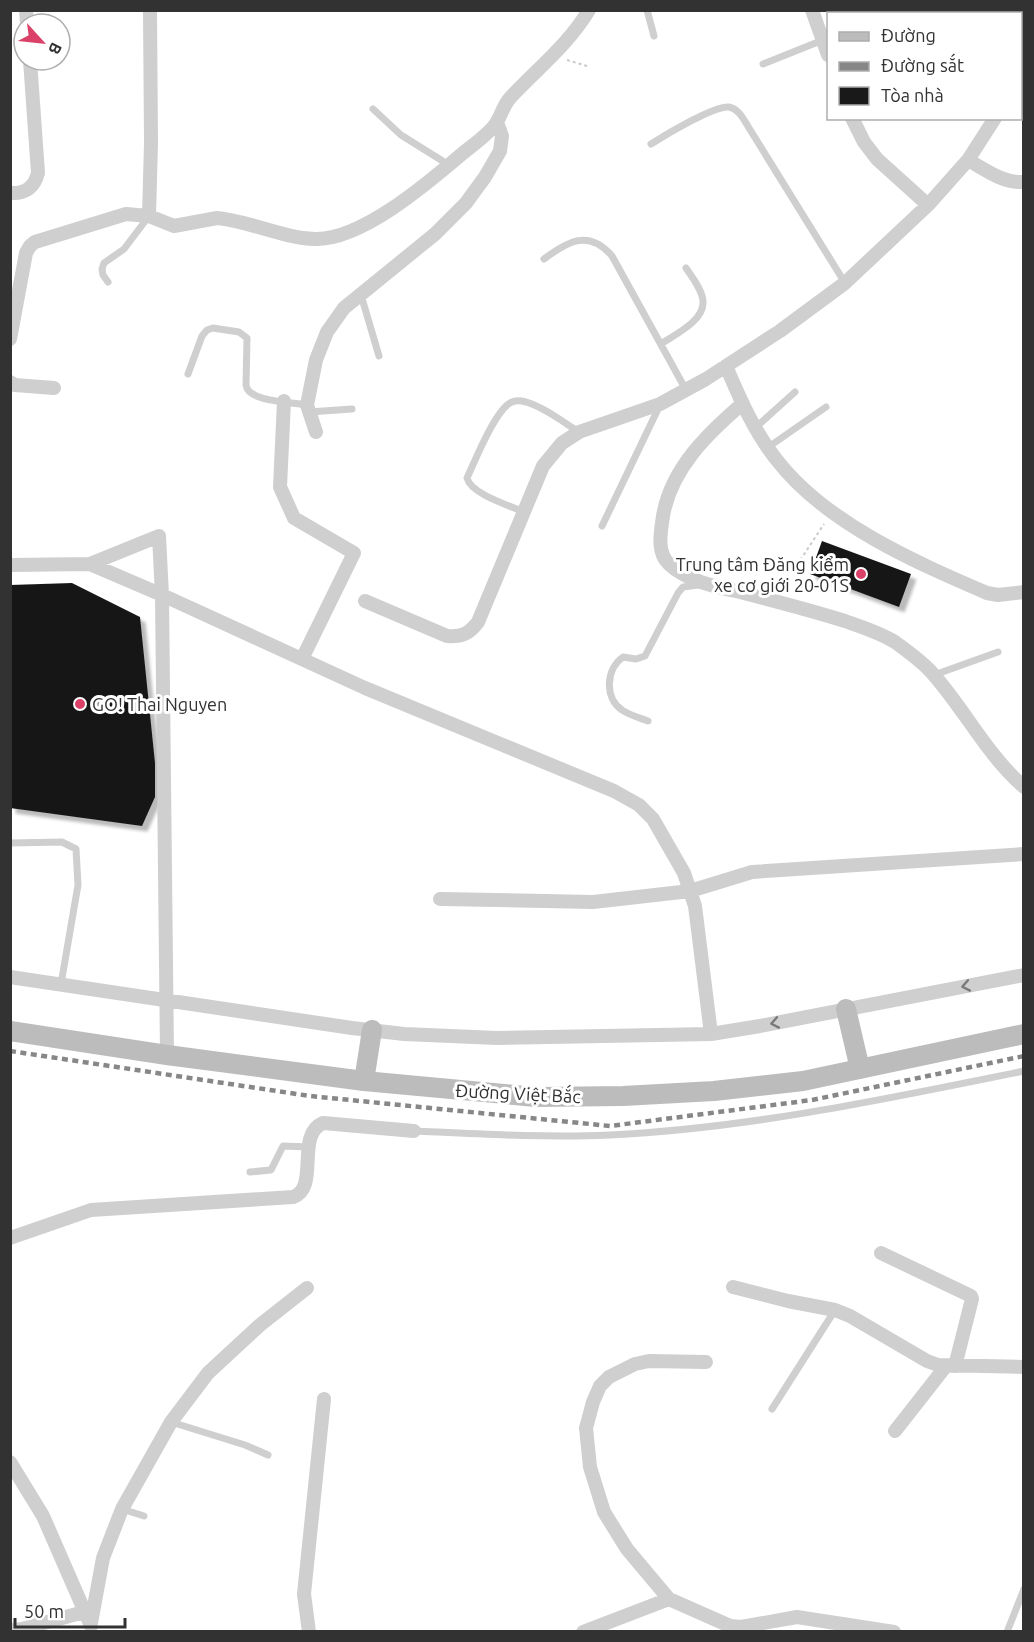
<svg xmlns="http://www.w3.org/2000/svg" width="1034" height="1642" font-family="Ubuntu,sans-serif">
	<defs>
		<filter id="shadow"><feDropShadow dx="5.5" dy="5.5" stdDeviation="1.5" flood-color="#0004"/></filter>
	</defs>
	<rect width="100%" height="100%" fill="#fff"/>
	<path fill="#191919" filter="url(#shadow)" d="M822,541L911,574L899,607L810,574Z
		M72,583L140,617L155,763V797L142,826L10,808V585Z"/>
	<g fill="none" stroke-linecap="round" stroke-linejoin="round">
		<path stroke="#c9c9c9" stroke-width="2" stroke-dasharray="3 3" stroke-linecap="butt" d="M567,60L587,66
			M797,565L824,524"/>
		<path stroke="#cfcfcf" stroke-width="7" d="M647,10L654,36
			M763,64L823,40
			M373,109L401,135L449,165
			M651,144C665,135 715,105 729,107C739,109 744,120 749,128L845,283
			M544,259C568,241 589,229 612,256L686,390
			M108,282L103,275L102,269L104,263L124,249L149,216
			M361,295L379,356
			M661,344C674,335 704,321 703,302C703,291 692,277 686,268
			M188,374L202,336L207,330L213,328L239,332L247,338L246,385C248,402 292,402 307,405
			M309,412L352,409
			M755,428L795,392
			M767,448L826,407
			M524,512C508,505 471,494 467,478C475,461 496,408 512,402C516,400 522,401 526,402C544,407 563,422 579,432
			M602,526L659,407
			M934,675L998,652
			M648,721C640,718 629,715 622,710C604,698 606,669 623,657L636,659L645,656L678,593L683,587L698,585
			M10,843L62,842L76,849L78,885L61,984
			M414,1131C479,1134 545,1138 610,1135C750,1128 886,1099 1024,1071
			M250,1172L271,1170L283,1146L309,1147
			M772,1409L835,1310
			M171,1422L245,1445L268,1455
			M122,1509L144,1516
			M1007,1632L1024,1589"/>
		<path stroke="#cfcfcf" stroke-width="14" d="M26,10L27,24
			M812,10L828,55
			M1020,77L1024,72
			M852,118L864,142L877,159L928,205
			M968,160C986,170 1002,183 1024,182
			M10,193C25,194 34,188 38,173L30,60
			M149,216L151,143L150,10
			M10,339L26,253L30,246L35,242L126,214L149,216L174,226L217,218C250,221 282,238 315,239C362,240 429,182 463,153C473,145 486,136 494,126C501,118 502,107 510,98C537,69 568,45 589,10
			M726,366C740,399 754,431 776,459C825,523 915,562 987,593L998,595L1024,592
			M10,382L15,385L54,388
			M284,401L280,487L294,518L354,553L302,659
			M742,404C707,434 671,469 663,516C661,531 656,552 669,564C687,581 717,587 740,592C775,601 810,610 845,621C862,627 879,632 895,642C907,651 923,662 933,674C965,710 987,755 1024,787
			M316,432L307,405L316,360L327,332L344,308L435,234L466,203L485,177L500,151L502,136L497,122
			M90,564L159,536L162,595L167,1055
			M10,565L90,564L160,594L365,688L614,791L639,805L653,819L684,873L695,906L711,1034
			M365,601L447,636C462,637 469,634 478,622L543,466L562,443L579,432L660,404L706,379L780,331L845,283L928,205L968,160L995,118
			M440,899L593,902L690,891L752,872L1024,854
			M10,977L352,1028L404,1034L497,1038L711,1034L760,1026L1024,975
			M10,1238L91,1210L293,1197C320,1188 295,1135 323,1123L414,1131
			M881,1253L971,1296L972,1299L955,1366
			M733,1287L788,1301L835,1310L850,1316L927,1361L938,1365L1024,1367
			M706,1362L649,1361L635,1364L609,1377L600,1386L593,1402L586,1428L590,1467L604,1512L627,1549L669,1599L730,1626L741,1627L797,1617L894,1632
			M895,1431L946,1366
			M10,1462L43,1516L91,1626
			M91,1623L103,1558L122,1509L171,1422L208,1373L260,1325L307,1288
			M10,1630L22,1629L84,1612
			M309,1632L304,1594L324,1399
			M583,1632L669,1599"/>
		<path stroke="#bcbcbc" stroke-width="20" d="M846,1009L860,1069
			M10,1031L167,1055L364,1081L536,1097L623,1096L714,1091L803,1081L1024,1034
			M364,1081L372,1030"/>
		<path stroke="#878787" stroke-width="4.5" stroke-dasharray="6 4.5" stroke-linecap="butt" d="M10,1051L310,1096L610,1126L812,1100L1024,1056"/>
	</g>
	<defs><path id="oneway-chevron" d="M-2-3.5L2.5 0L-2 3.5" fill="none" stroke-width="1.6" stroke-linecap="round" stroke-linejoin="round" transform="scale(1.5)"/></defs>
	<g stroke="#797979">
		<use href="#oneway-chevron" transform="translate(966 986) rotate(169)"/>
		<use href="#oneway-chevron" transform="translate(775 1023) rotate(169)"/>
	</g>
	<g fill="#db4168" stroke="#fff" stroke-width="2">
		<circle cx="861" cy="574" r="6"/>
		<circle cx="80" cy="704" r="6"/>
	</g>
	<g text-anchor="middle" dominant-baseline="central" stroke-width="6" stroke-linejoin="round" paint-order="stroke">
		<g font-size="18" fill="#323232" stroke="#fff" text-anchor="end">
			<text x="849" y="564">Trung tâm Đăng kiểm<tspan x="849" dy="21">xe cơ giới 20-01S</tspan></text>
			<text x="92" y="704" text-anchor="start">GO! Thai Nguyen</text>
		</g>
		<g font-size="18" fill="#323232" stroke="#fff">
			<text transform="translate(518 1093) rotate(3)">Đường Việt Bắc</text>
		</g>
	</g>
	<rect width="1034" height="1642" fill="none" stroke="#323232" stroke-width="24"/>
	<rect x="827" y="12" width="195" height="108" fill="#ffffff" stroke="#adadad" stroke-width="1.5"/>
	<rect x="839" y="32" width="30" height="9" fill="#bcbcbc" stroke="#adadad" stroke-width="1.5"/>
	<text x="881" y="42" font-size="18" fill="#323232">Đường</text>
	<rect x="839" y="62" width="30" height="9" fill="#878787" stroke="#adadad" stroke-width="1.5"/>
	<text x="881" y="72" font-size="18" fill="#323232">Đường sắt</text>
	<rect x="839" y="87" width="30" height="18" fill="#191919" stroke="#adadad" stroke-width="1.5"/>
	<text x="881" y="102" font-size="18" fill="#323232">Tòa nhà</text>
	<g transform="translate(42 42) rotate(117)"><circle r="28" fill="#ffffff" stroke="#adadad" stroke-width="1.5"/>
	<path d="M0-4.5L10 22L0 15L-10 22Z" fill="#db4168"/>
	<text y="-9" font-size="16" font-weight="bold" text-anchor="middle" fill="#323232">B</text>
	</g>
	<path d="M15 1618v9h110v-9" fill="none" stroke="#323232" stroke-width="3"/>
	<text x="24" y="1618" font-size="18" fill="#323232" stroke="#ffffff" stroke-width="4.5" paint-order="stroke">50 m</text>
</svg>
